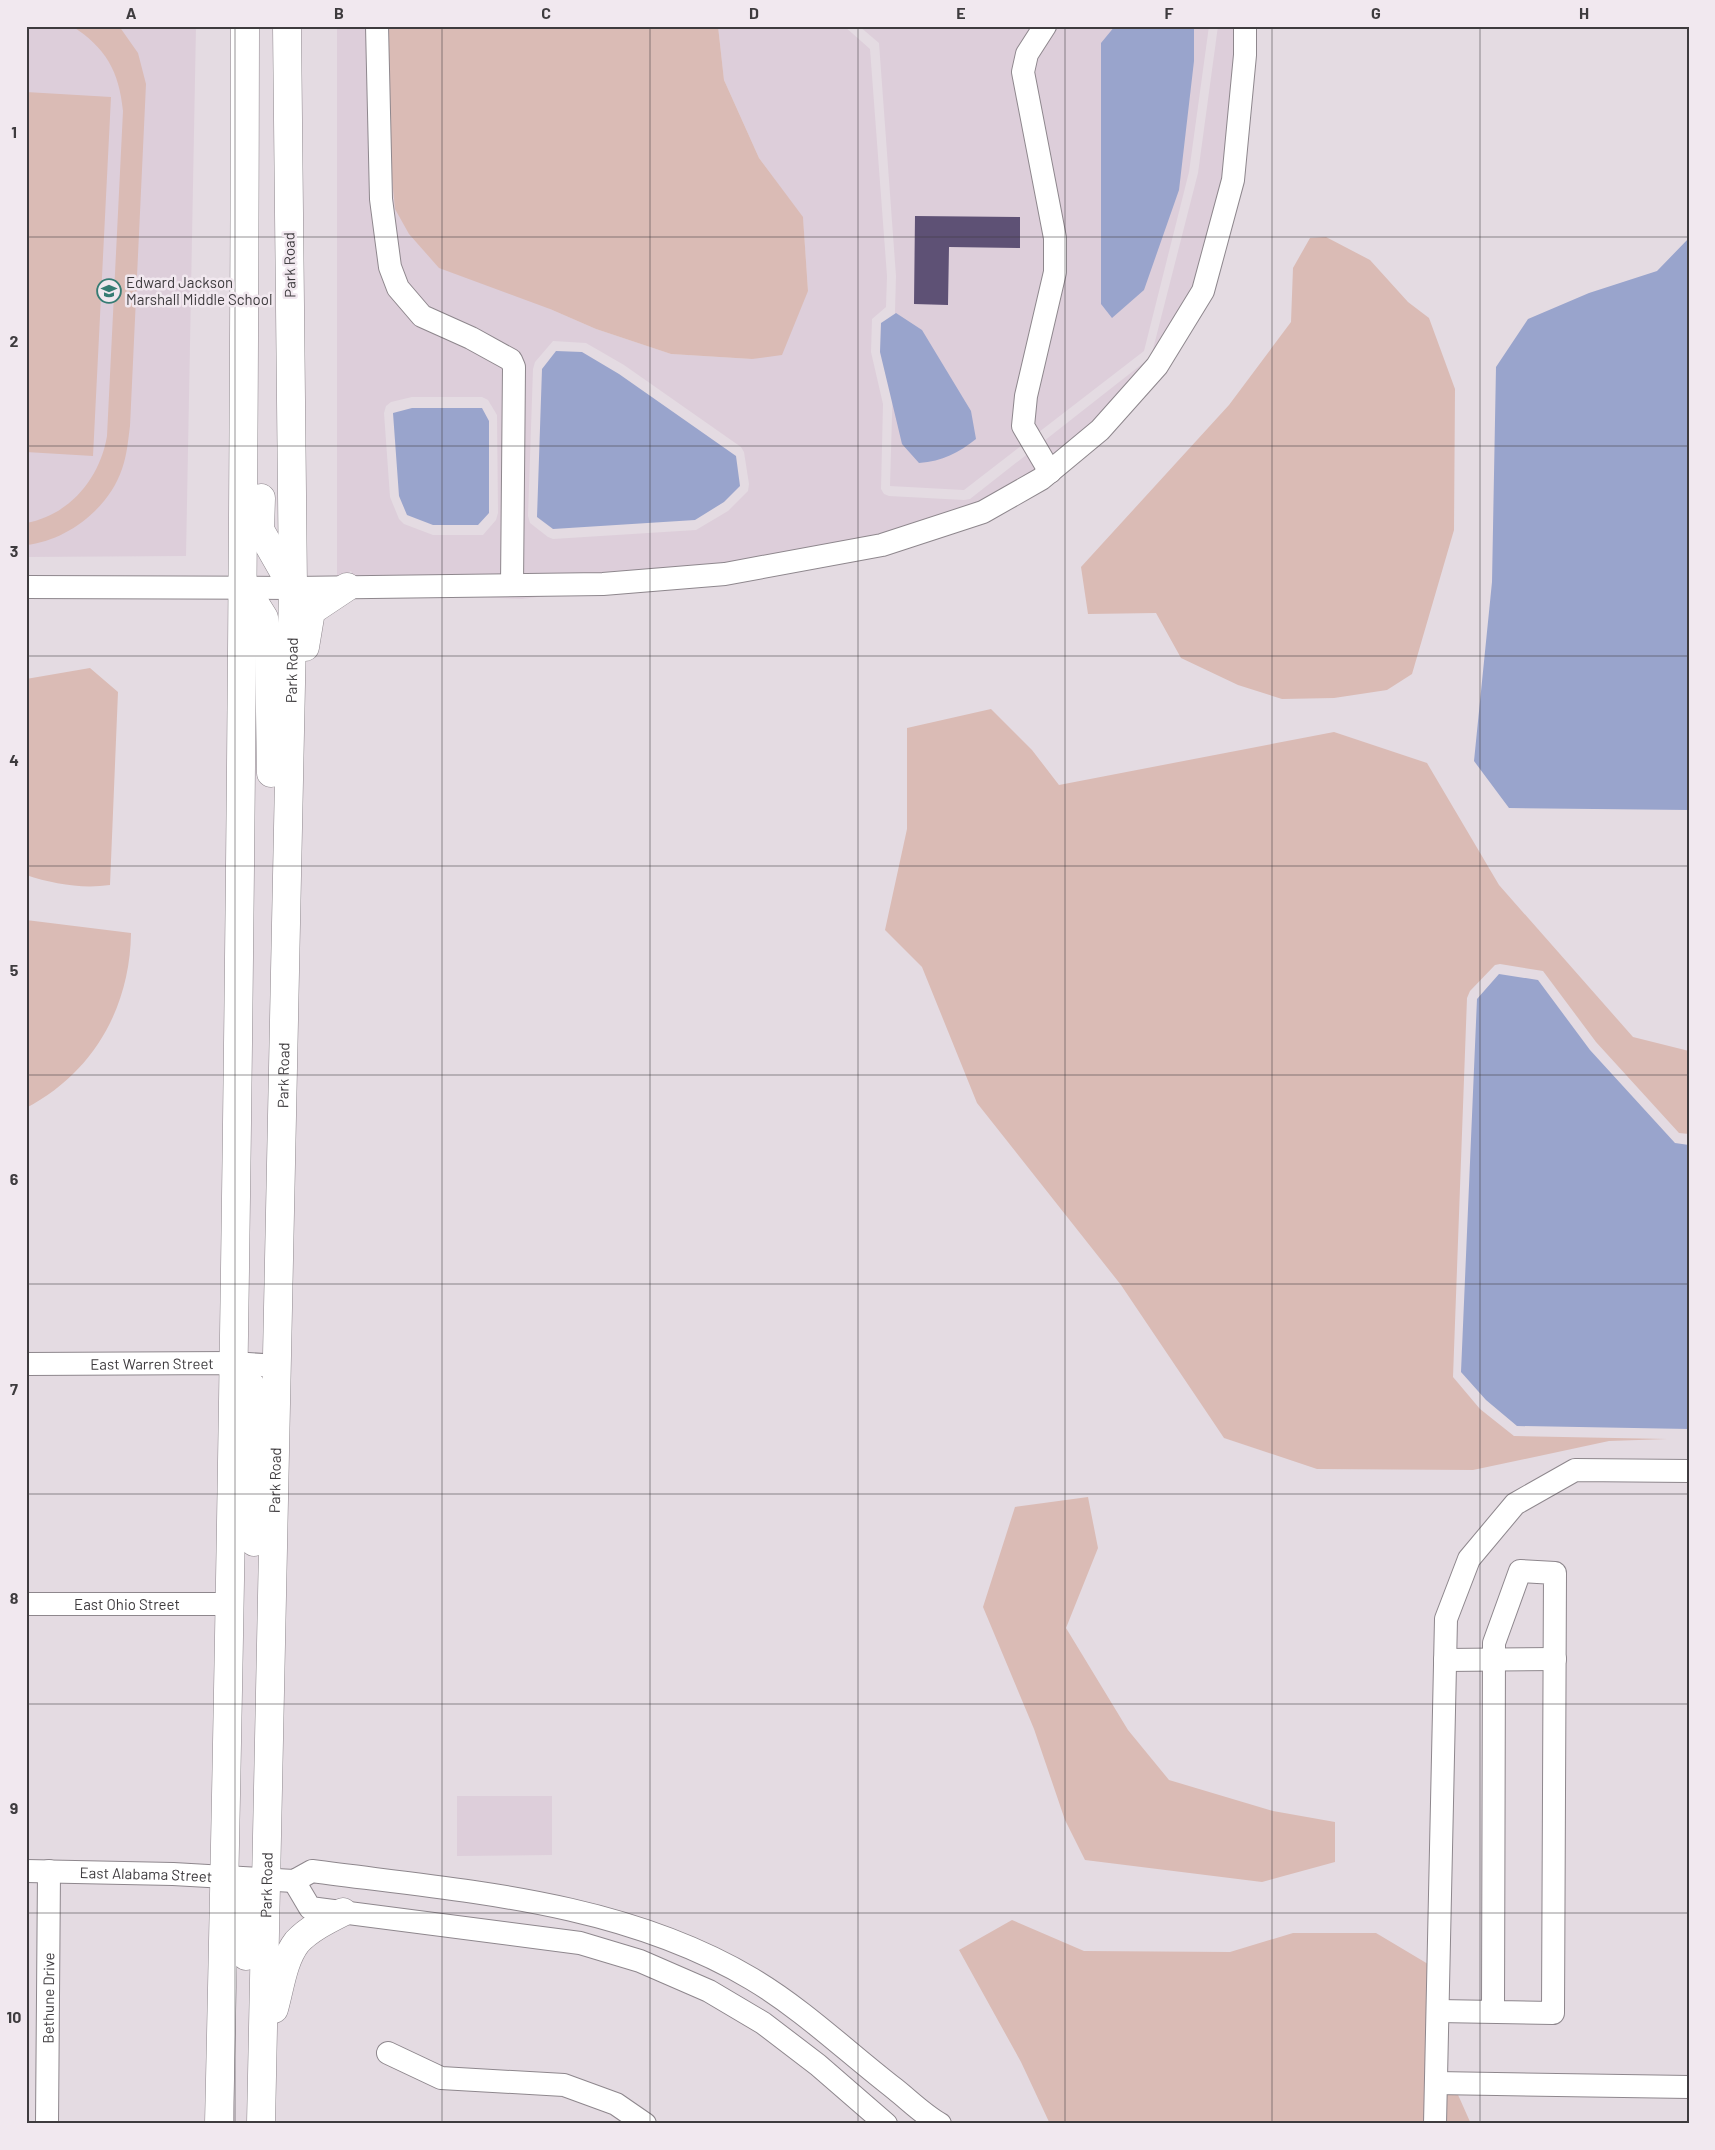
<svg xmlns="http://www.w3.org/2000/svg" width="1715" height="2150" font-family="Barlow,sans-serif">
	<rect width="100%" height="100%" fill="#e4dbe2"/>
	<path fill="#ddceda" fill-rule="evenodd" d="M26,26H196L186,556L26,557Z
		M337,26H389L381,67L550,309L596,329L671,354L752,359L808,291L803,218L759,158L724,80L718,26H844L870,49L887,276L886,307L872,319L871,352L883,404L881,489L884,494L889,496L964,500L970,499L1151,357L1198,173L1218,26H1244L1230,180L1197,296L1126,408L1030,492L830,559L522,599L361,592L351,571L337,580ZM553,341L586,343L624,365L741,447L744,452L749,484L748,491L728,511L696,530L553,539L548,537L530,523L528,516L533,369L535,362ZM412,397H482L488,400L497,415L498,513L496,520L483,535H433L404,524L399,519L390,497L384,413L386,406L391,402Z
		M859,26H1209L1189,172L1144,351L964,490L890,486L896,276L879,43Z
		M457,1796H552V1855L457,1856Z"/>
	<path fill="#dabbb5" d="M72,26H119L138,53L146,84L130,426C128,441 127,455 122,469C109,508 67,541 26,545V523C70,515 100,478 107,436L123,111C119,71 106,48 72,26Z
		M389,26H718L724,80L759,158L803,217L808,291L782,355L752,359L671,354L596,329L550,309L439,268L409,234L395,209L381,67Z
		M26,92L111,97L93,456L26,452Z
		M1326,237L1370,260L1408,302L1429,318L1455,389L1454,530L1412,674L1387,690L1334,698L1282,699L1238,685L1181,658L1156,613L1088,614L1081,567L1229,405L1291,322L1293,268L1310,238Z
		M90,668L118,692L110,885C82,889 53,884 26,875V679Z
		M991,709L1032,750L1059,785L1334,732L1427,763L1499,885L1633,1037L1689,1051V1134L1679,1133L1596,1042L1543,971L1500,964L1495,965L1470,991L1467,998L1453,1377L1480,1409L1514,1436L1667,1439L1609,1441L1473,1470L1317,1469L1224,1438L1121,1285L977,1103L922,967L885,930L907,829V728Z
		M26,920L131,933C130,1008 93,1073 26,1108Z
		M1088,1497L1098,1548L1066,1628L1128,1730L1169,1780L1273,1811L1335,1822V1862L1262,1882L1085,1860L1065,1820L1034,1729L983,1607L1015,1507Z
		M1012,1920L1084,1951L1230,1952L1293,1933H1376L1428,1964L1427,2025L1471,2124H1050L1021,2062L959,1950Z"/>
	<path fill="#99a4cc" d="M1115,26H1194V61L1179,190L1144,290L1112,318L1101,304V43Z
		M1689,238V810L1509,808L1474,761L1492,582L1496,367L1528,319L1589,293L1657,271Z
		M896,313L922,330L971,411L976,439C958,453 943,461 919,463L902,444L880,352L881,323Z
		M556,351L582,352L619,374L736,456L740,486L724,502L695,520L553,529L537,517L542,369Z
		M412,408H482L489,421V513L478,525H433L407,515L399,496L393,413Z
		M1499,974L1538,980L1590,1050L1675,1143L1689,1145V1429L1517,1426L1486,1400L1461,1372L1477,999Z"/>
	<path fill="#5e5175" d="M915,216L1020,217V248L949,247L948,305L914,304Z"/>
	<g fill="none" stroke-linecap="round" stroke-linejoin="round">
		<g stroke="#8e878d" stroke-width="24">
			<g id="minor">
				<path d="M377,26L381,199L390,267L398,288L422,316L471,338L511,360L514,367L512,585"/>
				<path d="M1045,26L1027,54L1023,72L1055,238V272L1026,396L1023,426L1050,472"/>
				<path d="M26,587L293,588L603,584L725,574L882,545L983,512L1041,479L1100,430L1157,366L1203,291L1233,180L1245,55V26"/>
				<path id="s1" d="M26,1364L233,1363L278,1366"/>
				<path id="s2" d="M26,1604H228"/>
				<path d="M1445,1660L1555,1659"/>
				<path id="s3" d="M26,1871L173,1874L294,1881L312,1871C461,1891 619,1900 752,1979C804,2010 847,2052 895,2089C910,2101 924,2115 940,2124"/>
				<path d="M294,1881L310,1908L580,1943L640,1961L709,1991L763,2023L818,2065L886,2124"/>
				<path d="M1438,2011L1553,2013L1555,1573L1520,1571L1494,1643L1493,2012"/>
				<path d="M388,2053L441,2078L564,2085L616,2104L645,2124"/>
				<path d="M1436,2083L1689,2087"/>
				<path id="s4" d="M47,2124L49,1871"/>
				<path d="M1435,2124L1446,1619L1469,1559L1515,1504L1575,1470L1689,1471"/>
			</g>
		</g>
		<g stroke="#8e878d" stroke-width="29">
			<g id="major">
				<path d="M261,498L260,530L292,586"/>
				<path d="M244,586L264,618L269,649L271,773"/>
				<path d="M305,647L311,611L347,587"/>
				<path d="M233,1363L251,1386L255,1415L254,1542"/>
				<path d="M224,1877L241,1896L247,1924L246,1956"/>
				<path d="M274,2009C280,1988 283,1960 297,1942C309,1929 327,1920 343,1912"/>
				<path d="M219,2124C235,1425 244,725 245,26"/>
				<path id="s5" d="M261,2124L293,588L287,26"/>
			</g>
		</g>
		<use href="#minor" stroke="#fff" stroke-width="22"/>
		<use href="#major" stroke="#fff" stroke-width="28"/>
	</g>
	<path fill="none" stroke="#3e3b3e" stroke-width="1" stroke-opacity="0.55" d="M235,26V2124M442,26V2124M650,26V2124M858,26V2124M1065,26V2124M1272,26V2124M1480,26V2124M26,237H1689M26,446H1689M26,656H1689M26,866H1689M26,1075H1689M26,1284H1689M26,1494H1689M26,1704H1689M26,1913H1689"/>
	<defs>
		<g id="school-ring" transform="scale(1.25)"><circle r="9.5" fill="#f1e8ef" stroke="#367c73" stroke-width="1.5"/><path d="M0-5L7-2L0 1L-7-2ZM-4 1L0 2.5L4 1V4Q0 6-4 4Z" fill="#367c73"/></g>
	</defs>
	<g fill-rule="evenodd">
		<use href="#school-ring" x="109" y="291"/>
	</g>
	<g text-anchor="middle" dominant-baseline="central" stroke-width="5" stroke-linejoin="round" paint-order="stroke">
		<g font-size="15" fill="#3e3b3e" stroke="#f1e8ef">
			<text transform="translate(289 265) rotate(-91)">Park Road</text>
			<text stroke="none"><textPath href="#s5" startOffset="1454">Park Road</textPath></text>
			<text stroke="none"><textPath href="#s5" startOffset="1049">Park Road</textPath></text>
			<text stroke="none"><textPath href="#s1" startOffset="126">East Warren Street</textPath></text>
			<text stroke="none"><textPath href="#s5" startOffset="644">Park Road</textPath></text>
			<text stroke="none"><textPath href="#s2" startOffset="101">East Ohio Street</textPath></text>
			<text stroke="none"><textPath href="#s3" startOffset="120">East Alabama Street</textPath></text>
			<text stroke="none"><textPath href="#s5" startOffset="239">Park Road</textPath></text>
			<text stroke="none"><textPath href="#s4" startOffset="126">Bethune Drive</textPath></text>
		</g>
		<g font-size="15" fill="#3e3b3e" stroke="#f1e8ef" text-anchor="start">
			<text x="126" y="282">Edward Jackson<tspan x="126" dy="17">Marshall Middle School</tspan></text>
		</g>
	</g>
	<rect width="1715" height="2150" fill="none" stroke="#f1e8ef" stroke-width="55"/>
	<rect x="28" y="28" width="1660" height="2094" fill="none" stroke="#3e3b3e" stroke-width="2"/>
	<g font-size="16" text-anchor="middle" font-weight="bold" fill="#3e3b3e">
		<text x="131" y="19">A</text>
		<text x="339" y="19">B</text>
		<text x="546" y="19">C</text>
		<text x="754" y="19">D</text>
		<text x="961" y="19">E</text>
		<text x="1169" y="19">F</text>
		<text x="1376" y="19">G</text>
		<text x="1584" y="19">H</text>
		<text x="14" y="138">1</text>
		<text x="14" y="347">2</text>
		<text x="14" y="557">3</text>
		<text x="14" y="766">4</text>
		<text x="14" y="976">5</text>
		<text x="14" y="1185">6</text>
		<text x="14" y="1395">7</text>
		<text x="14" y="1604">8</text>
		<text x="14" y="1814">9</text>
		<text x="14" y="2023">10</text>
	</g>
</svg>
